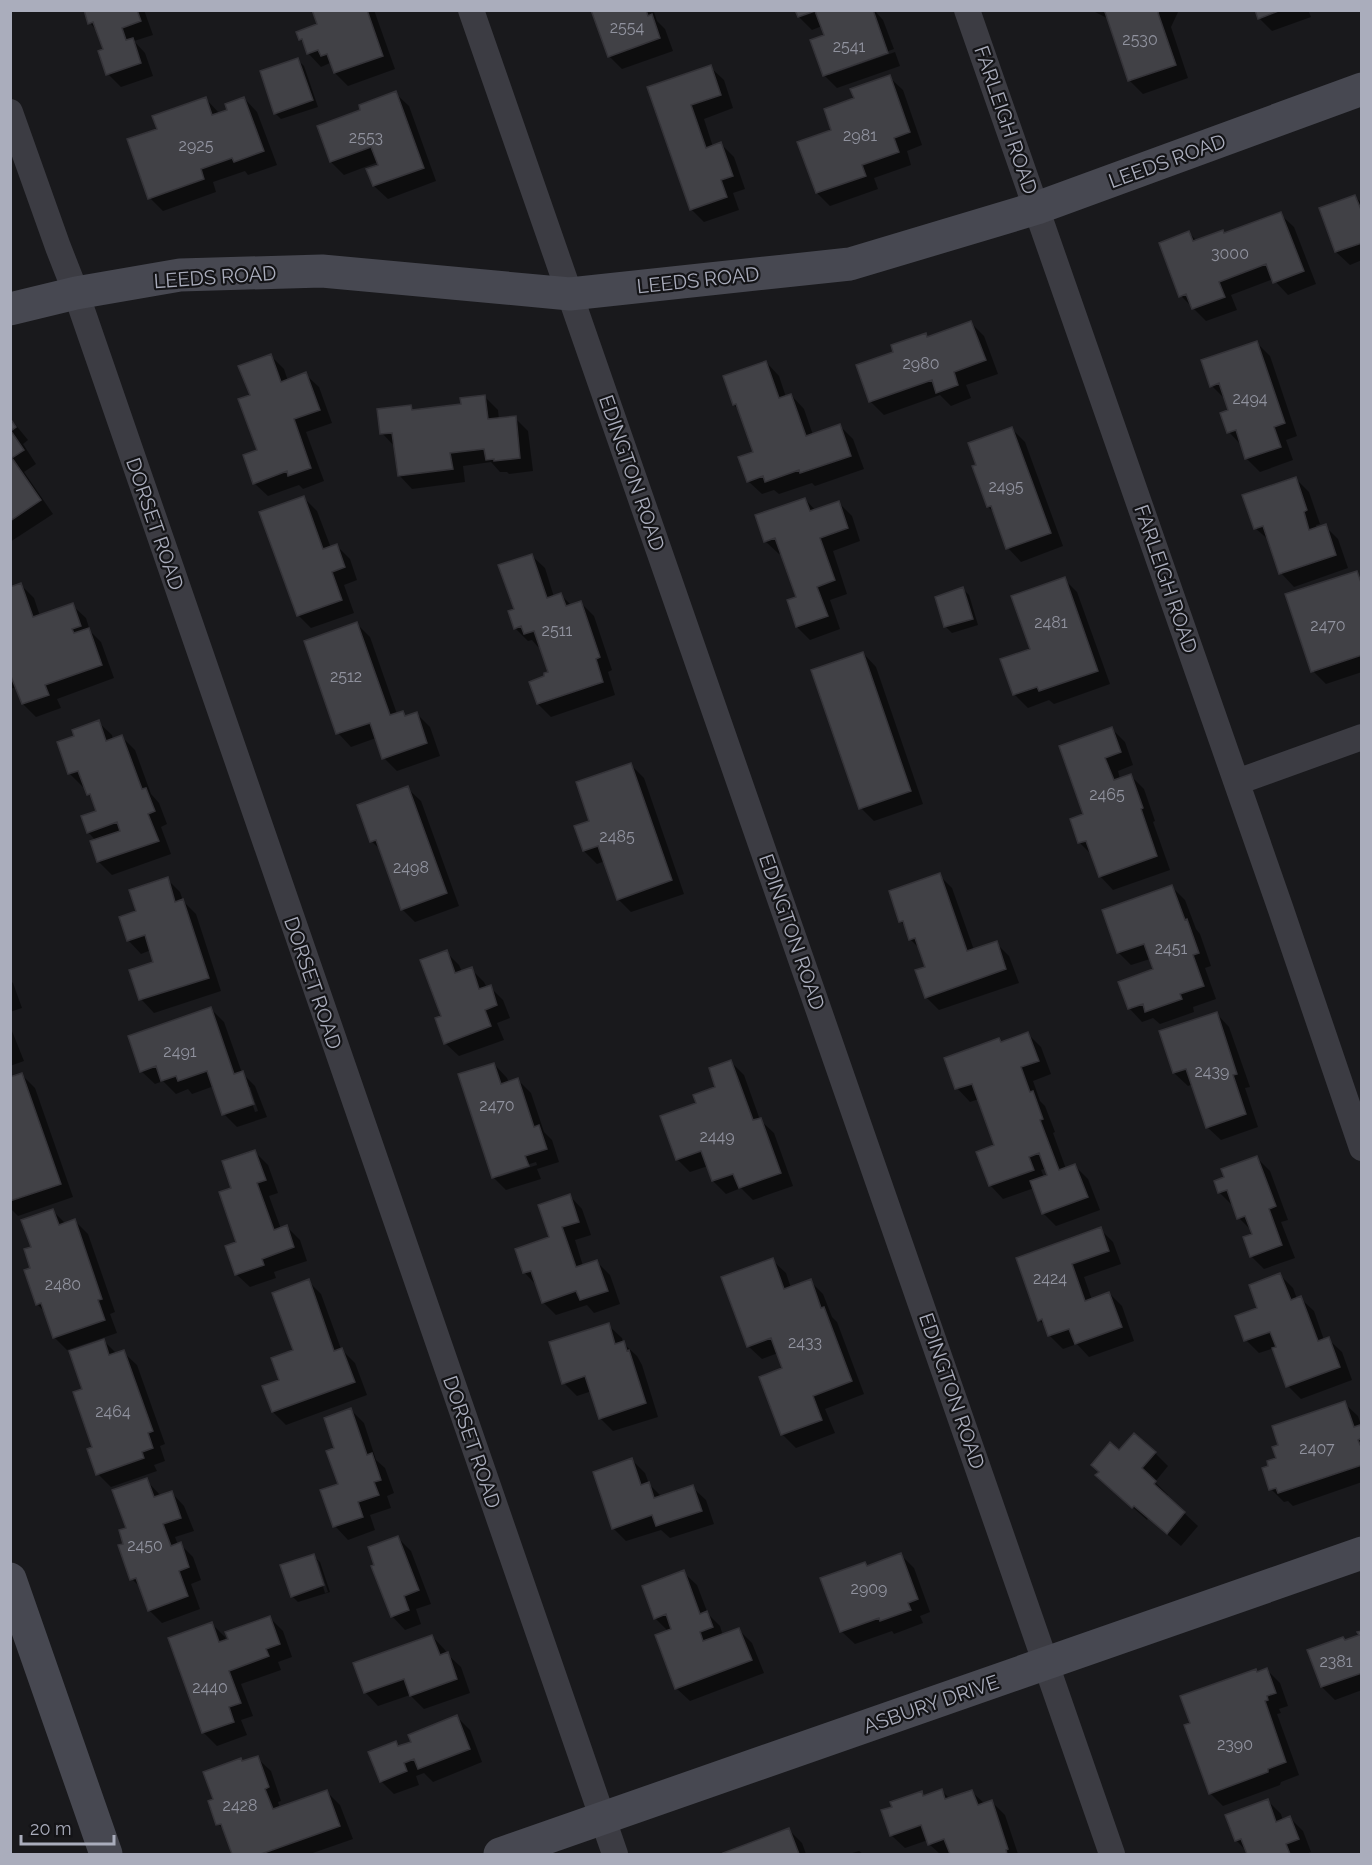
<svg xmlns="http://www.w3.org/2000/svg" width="1372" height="1865" font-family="Raleway,sans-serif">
	<rect width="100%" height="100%" fill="#19191c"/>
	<path fill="#0007" fill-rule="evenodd" d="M85,10H144L153,35L134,41L145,53L153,76L121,87L108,74L105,50L98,32L90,23Z
		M313,10H374L395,69L348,86L335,73L330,63L321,67L308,53L305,45L300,39L319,25Z
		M593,10H657L654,12L657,21L665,29L673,51L622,69L609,56Z
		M797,10H874L883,20L894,49L829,72V75L895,52L900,66L837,88L824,75L825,36L822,26L812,30L799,17Z
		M1091,10H1179L1171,27L1188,78L1143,94L1129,80L1109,19Z
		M1256,10H1308L1311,17L1272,31L1259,18Z
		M298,60L304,66L318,107L281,119L275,113Z
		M710,67L724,80L733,108L704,119L713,147L721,144L734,157L745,189L733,193L739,210L704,222L691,209L649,88Z
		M889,77L903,90L922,145L907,151L911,165L874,178L878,189L830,206L817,193L799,143L833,131L855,99Z
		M395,93L409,106L436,181L388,199L374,186L368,170L379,166L378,162L344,175L331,162L362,111Z
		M244,98L257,112L277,165L248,175L245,171L213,182L216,192L163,211L150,198L206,99L220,114L229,111Z
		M1355,197L1362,203V260L1350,265L1336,252Z
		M1280,214L1294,227L1316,284L1288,295L1273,279L1231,295L1237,310L1206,321L1181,296L1161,244L1189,233L1197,241L1225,234Z
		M971,323L984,336L998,374L966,385L971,398L951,406L940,395L884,415L870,401L895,353L925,335L929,338Z
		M1257,343L1270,356L1297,436L1286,440L1293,460L1260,472L1246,458L1242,446L1229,432L1230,411L1226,400L1212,386Z
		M271,356L284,369L288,381L305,374L319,387L332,423L306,432L324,481L303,489L299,485L268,496L254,483L259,451L252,396Z
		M766,362L779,376L786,397L791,395L804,409L813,435L840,426L853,439L864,469L815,486L812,483L779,494L774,490L762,494L748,481L754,453L739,410L734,405L725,377Z
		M485,397L498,410L499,420L515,418L528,431L533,471L509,474L507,472H500L491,462L463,466L465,482L412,489L399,475L395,447L382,433L411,407L415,411L463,405Z
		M10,418L28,440L23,444L36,464L24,472L53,514L10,542Z
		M1012,429L1025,442L1063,546L1021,562L1008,548L995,513L988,507L978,466Z
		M1296,479L1309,492L1320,524L1316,525L1317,529L1325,526L1338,539L1348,568L1294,587L1281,573L1270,541L1255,528Z
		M304,498L317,511L331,548L337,546L350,559L357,580L344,585L354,613L311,628L298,615Z
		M805,499L816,511L839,503L852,516L860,541L833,551L847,594L830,600L840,629L810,640L797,627L798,598L782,553L779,554L765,541Z
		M531,555L545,568L554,597L561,595L572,606L581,603L594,616L612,670L608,672L615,695L551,717L538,704L546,677L550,673L541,646L538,647L532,640L528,641L515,628L516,610Z
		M1356,572L1362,578V672L1326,684L1313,671Z
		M1064,579L1077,592L1110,684L1054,704L1049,700L1028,708L1014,694L1032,650Z
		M21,585L34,598L40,616L72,605L86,618L90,631L101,642L114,678L57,699L61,708L36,717L23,704L17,687L10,689V588Z
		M963,589L969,595L978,625L952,633L946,627L936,598Z
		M357,624L370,637L397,714L402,712L407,717L416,713L430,727L440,756L397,771L384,758L376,738L351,747L338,733Z
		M863,653L876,667L923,804L874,821L861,808Z
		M98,722L112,735L113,740L122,737L135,750L151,794L159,803L167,824L161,827L171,854L112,875L99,862L92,842L96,841L88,832L98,812L94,800L88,794L85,786L83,787L70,774L59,743L76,737Z
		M1112,729L1125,742L1133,765L1118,771L1120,779L1130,775L1144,789L1155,821L1153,822L1170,870L1113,890L1100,876L1093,856L1080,843L1085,815Z
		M631,765L644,778L684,894L631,912L618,899L605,861L597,864L584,851Z
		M407,788L421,801L459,906L415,922L402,909L381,850L371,841Z
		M939,875L952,888L974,950L996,943L1009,956L1019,983L939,1010L926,997L927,968L921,950L910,939L906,927L901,922L891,892Z
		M167,879L180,892L183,901L196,914L221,991L154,1013L141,999L155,963L151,950L141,954L128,940L138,912Z
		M1172,887L1185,900L1196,929L1200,934L1211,966L1205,968L1216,999L1193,1007L1194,1012L1160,1024L1153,1018L1142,1022L1129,1008L1155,970L1150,959L1131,965L1118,952Z
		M446,952L459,965L462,972L471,969L484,982L487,988L490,987L503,1000L510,1018L497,1023L504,1040L459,1056L445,1043L443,1017Z
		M10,980L13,983L22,1008L10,1012Z
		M210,1008L224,1022L242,1073L255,1086L267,1117L237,1127L224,1114L214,1086L192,1094L188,1089L176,1094L163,1081L155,1084L141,1071ZM247,1087H250L258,1111L255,1112Z
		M1216,1013L1229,1027L1250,1087L1245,1088L1258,1127L1221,1140L1207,1127L1193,1084L1188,1086L1174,1073Z
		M10,1026L24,1061L10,1066Z
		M1028,1034L1041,1047L1051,1074L1033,1081L1040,1101L1045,1106L1055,1132L1053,1133L1066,1169L1075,1166L1088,1179L1100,1210L1056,1226L1043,1213L1034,1188L1003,1199L990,1185L996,1146L979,1099L970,1102L957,1088L999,1040L1003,1043ZM1046,1168L1049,1175L1044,1177L1041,1170Z
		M731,1062L744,1075L760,1120L774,1133L793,1186L753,1200L741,1188L726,1194L713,1181L708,1166L690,1172L677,1159L698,1104L717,1087Z
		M494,1064L507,1078L509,1083L518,1080L531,1093L544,1132L552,1140L559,1162L537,1169L541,1179L506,1190L493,1177ZM536,1162L537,1165L499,1177V1174Z
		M21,1074L35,1088L73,1197L18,1216L10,1208V1078Z
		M255,1152L268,1165L278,1193L269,1196L281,1229L287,1227L300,1240L307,1261L274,1272L276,1278L250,1287L236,1274L238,1243L233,1189Z
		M1257,1158L1270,1171L1288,1220L1281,1222L1295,1258L1264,1269L1251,1256L1254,1235L1253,1232L1239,1218L1233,1206L1220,1193L1215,1182L1226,1177Z
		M569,1195L582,1209L591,1235L575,1240L583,1266L597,1262L610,1275L620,1304L594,1313L587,1305L556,1315L543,1302L537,1286L524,1272L551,1238Z
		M53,1211L66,1224L75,1221L88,1234L115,1312L110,1314L117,1333L67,1350L54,1337L46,1313L37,1304L32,1248Z
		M1100,1229L1113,1242L1121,1264L1084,1277L1092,1300L1109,1293L1122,1306L1134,1341L1089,1357L1077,1344L1063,1349L1050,1336L1047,1328L1039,1320L1018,1259Z
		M772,1260L786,1273L791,1288L810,1281L823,1294L832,1317L837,1322L864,1394L825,1409L835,1433L796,1448L782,1434L784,1369L778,1353L762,1359L748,1346Z
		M1280,1275L1293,1288L1297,1299L1300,1298L1314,1311L1324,1340L1328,1339L1342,1352L1352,1380L1301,1399L1288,1386L1274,1348L1259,1353L1246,1340L1259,1309Z
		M308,1281L321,1294L341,1349L355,1363L367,1395L286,1425L273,1412L281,1381L295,1351Z
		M608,1325L622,1338L623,1343L637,1356L642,1365L658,1417L613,1431L600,1418L592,1391L577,1396L564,1383Z
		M104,1341L117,1354L123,1352L137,1365L165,1444L160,1446L165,1461L154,1465L157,1471L111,1487L98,1474L84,1390Z
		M1344,1403L1358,1416L1362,1428V1482L1293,1506L1288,1501L1284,1502L1271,1489L1270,1467Z
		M351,1410L364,1423L376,1460L385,1468L394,1493L387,1496L391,1508L370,1515L375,1530L348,1540L335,1526L339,1485L336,1449Z
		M1155,1453L1168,1466L1155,1482L1168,1495L1167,1497L1198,1526L1181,1546L1148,1518L1147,1520L1111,1488Z
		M632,1460L645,1473L649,1484L662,1497L692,1487L706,1500L714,1524L670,1538L661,1530L626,1541L613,1528Z
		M146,1480L161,1496L171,1492L184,1506L194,1531L175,1537L178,1545L180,1544L193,1557L201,1580L191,1584L200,1609L162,1623L149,1610L142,1589L132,1579L125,1545L128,1529Z
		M398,1538L411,1551L431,1604L416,1609L421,1624L405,1630L392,1616Z
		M901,1555L914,1568L930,1612L920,1616L923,1623L894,1634L892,1631L855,1644L841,1631L865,1563L868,1567Z
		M313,1556L320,1562L330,1592L298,1602L292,1596ZM315,1561H318L328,1592L325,1593Z
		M683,1572L697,1585L708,1614L720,1626L723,1636L739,1630L752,1643L764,1673L690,1701L676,1688L669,1632L655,1618Z
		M270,1618L283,1631L292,1657L278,1662L281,1670L241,1684L253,1716L241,1720L247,1735L217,1746L203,1732L212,1624L225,1637L226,1641Z
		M1362,1633V1690L1335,1700L1322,1687L1346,1641L1361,1636Z
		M432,1636L445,1650L447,1654L461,1667L470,1693L424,1709L410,1695L378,1706L365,1692Z
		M1255,1670L1258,1673L1267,1670L1280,1683L1288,1706L1279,1709L1281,1713L1277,1714L1299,1775L1281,1782L1280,1785L1223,1806L1210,1793L1192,1723Z
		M457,1717L470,1730L482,1762L433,1782L424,1773L416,1776L419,1785L394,1794L381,1781L396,1742L401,1747L413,1742Z
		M257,1758L271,1771L281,1801L278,1802L280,1809L327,1792L340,1805L353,1839L310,1854H234L226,1832L218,1824L215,1800L243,1762Z
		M942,1791L950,1799L972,1792L985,1804L992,1802L1005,1815L1018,1854H940L929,1844L928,1840L905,1848L891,1835L894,1808L921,1793L925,1797Z
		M1268,1801L1281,1814L1283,1821L1290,1818L1303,1831L1311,1852L1306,1854H1249L1236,1840Z
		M789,1830L802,1843L806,1854H726Z
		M859,1851L863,1854H849Z"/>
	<path fill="#414146" stroke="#343338" stroke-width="1.5" d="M84,10H137L141,21L122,28L126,40L133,38L141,63L106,75L98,51L103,49L93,22L88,24Z
		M312,10H367L383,56L334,73L327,54L321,56L318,50L307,54L302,39L299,40L296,32L317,24Z
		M591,10H646L648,16L652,14L660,38L608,57Z
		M795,10H873L888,53L823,76L810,40L824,35L815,11L798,17Z
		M1102,10H1159L1158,13L1176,65L1128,81L1105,12Z
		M1255,10H1281L1258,19Z
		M298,58L313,100L274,114L260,71Z
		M711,65L721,95L691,105L706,148L721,142L733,176L721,180L727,197L690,210L647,87Z
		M890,75L910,132L894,138L899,152L862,165L866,176L816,193L797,142L831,130L824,109L854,98L850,89Z
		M396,91L424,168L373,186L366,169L378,165L371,147L330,162L317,126L360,110L359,105Z
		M206,97L212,115L227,110L225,104L244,97L264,151L234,162L232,158L201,169L204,179L148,199L127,139L157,129L152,116Z
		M1355,195L1362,212V243L1335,252L1319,208Z
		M1281,212L1304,271L1273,283L1266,264L1219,282L1225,297L1192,309L1186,294L1179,297L1159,243L1189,231L1193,241L1223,230L1224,233Z
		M971,321L986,360L954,372L958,385L936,393L932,380L869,402L856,365L893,352L891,345L926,333L927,337Z
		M1257,341L1285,423L1274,427L1281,447L1245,459L1236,430L1227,433L1220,413L1228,410L1219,383L1210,387L1201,360Z
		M271,354L281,382L306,372L320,410L294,419L311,468L288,476L287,471L253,484L243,455L257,450L238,399L250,395L238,366Z
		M766,361L779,398L791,394L806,436L840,424L851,456L800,473L799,470L765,482L763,476L747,482L738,457L753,452L736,404L733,405L723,376Z
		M485,395L488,419L516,416L520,458L494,461V459L486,460L484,449L450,453L453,469L398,476L392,433L380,434L377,409L411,405L412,410L461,404L460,398Z
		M10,418L16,427L11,431L24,450L12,458L41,500L10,521Z
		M1012,427L1051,533L1006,549L991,506L987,507L972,466L976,465L968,443Z
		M1296,477L1307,510L1304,512L1309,530L1326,524L1336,555L1279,574L1263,526L1254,529L1242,495Z
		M304,496L323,549L337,544L345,567L332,572L342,600L297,616L259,512Z
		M805,498L810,511L839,501L848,528L820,538L835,580L817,587L828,616L796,627L787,600L796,597L775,538L764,542L755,515Z
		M532,554L547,598L561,593L566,606L581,601L600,657L596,659L603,682L537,704L529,682L544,676V673L548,672L534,631L524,634L521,626L514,629L508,611L514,609L498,565Z
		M1357,571L1362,585V655L1311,672L1285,594Z
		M1065,577L1098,671L1039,691L1037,687L1013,695L1000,659L1030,649L1011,596Z
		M21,583L33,617L73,603L81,626L72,629L74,633L89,628L102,665L45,685L49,695L22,704L10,674V587Z
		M963,587L973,619L944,627L935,597Z
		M357,622L390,715L403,711L405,716L417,712L427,743L382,759L370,723L336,734L304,641Z
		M863,652L911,791L859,809L811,670Z
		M99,720L106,741L122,735L142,789L146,788L155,811L148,814L159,841L97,862L90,841L120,831L117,822L87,833L81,816L96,811L90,794L87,795L78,771L68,774L57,742L74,736L72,730Z
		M1112,727L1121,752L1105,758L1114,780L1131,774L1143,808L1141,809L1157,856L1099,877L1086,841L1078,843L1070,819L1083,814L1059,746Z
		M631,763L672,880L617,900L598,846L583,851L574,826L589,821L576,782Z
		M408,786L447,893L401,910L376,840L370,842L357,805Z
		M940,873L967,951L997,941L1006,969L925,998L915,970L925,967L915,938L909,940L903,921L899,922L889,891Z
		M168,877L175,902L183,899L209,978L139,1000L129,970L153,962L145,935L127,941L119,917L136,911L129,890Z
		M1172,885L1185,920L1187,919L1199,953L1193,955L1204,986L1180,994L1182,999L1145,1012L1143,1004L1128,1009L1118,982L1153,969L1144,944L1117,953L1102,910Z
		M447,950L455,973L472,967L479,989L491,985L497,1005L485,1010L491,1026L444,1044L435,1018L441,1016L420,960Z
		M211,1007L234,1074L243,1071L254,1104L222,1115L207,1071L178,1081L176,1076L161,1081L156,1066L140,1072L128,1036Z
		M1217,1012L1237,1074L1233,1075L1246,1114L1206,1128L1186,1069L1173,1073L1159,1031Z
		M1028,1032L1039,1061L1021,1067L1030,1092L1033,1091L1043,1119L1040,1120L1059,1170L1075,1164L1088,1197L1042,1214L1030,1181L1047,1175L1039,1153L1029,1157L1034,1170L989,1186L976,1152L994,1145L972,1084L955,1089L944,1058L999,1038L1001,1042Z
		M731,1060L753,1120L761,1118L781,1173L739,1188L733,1174L712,1181L701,1151L676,1160L660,1116L696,1103L693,1095L715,1087L709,1068Z
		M494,1063L501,1084L518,1078L534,1127L539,1125L547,1149L525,1156L529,1166L492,1178L458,1074Z
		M22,1073L61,1184L10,1201V1077Z
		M255,1150L266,1180L257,1183L274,1230L287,1225L294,1247L262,1259L264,1265L235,1275L225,1246L236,1242L219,1192L231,1188L222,1161Z
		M1257,1156L1276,1206L1269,1209L1282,1245L1250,1257L1243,1237L1252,1234L1245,1216L1237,1219L1227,1190L1218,1193L1214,1181L1224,1177L1221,1169Z
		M570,1194L579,1222L562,1227L576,1267L597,1260L608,1291L580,1300L576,1291L542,1303L531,1271L523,1273L515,1249L549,1237L538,1205Z
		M53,1209L59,1225L75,1219L102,1299L98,1300L105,1320L53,1338L41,1303L36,1305L24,1270L30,1268L24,1249L31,1247L21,1220Z
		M1101,1227L1109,1251L1072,1264L1085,1301L1109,1292L1122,1327L1075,1344L1069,1329L1048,1336L1042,1319L1038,1321L1016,1258Z
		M773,1258L784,1289L811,1279L821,1308L824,1307L852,1381L813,1396L822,1420L781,1435L759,1377L782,1368L771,1338L747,1347L721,1277Z
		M1280,1273L1291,1300L1301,1296L1318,1341L1329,1337L1340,1367L1286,1387L1272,1348L1276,1347L1270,1332L1244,1341L1235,1316L1257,1308L1249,1285Z
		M309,1279L334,1351L342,1348L355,1382L272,1412L262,1386L279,1380L271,1358L293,1350L272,1293Z
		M609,1323L615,1344L624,1341L627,1351L629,1350L646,1403L599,1419L585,1376L562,1384L549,1342Z
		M104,1339L109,1355L124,1350L153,1431L148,1433L153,1448L142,1452L144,1458L96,1475L87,1449L92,1447L73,1392L82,1389L69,1351Z
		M1345,1401L1354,1427L1360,1425L1362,1429V1438L1358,1440L1362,1449V1465L1278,1493L1276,1488L1269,1490L1262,1468L1268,1466L1267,1461L1276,1458L1272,1447L1278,1445L1272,1426Z
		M351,1408L367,1455L372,1453L381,1480L374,1482L379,1495L358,1502L363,1517L333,1527L320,1490L338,1484L326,1451L334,1448L324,1418Z
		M1134,1433L1156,1452L1142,1468L1156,1481L1154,1484L1185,1512L1167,1534L1134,1506L1132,1508L1095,1475L1099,1472L1091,1465L1110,1442L1119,1450Z
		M632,1458L641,1485L649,1482L654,1498L693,1485L702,1511L656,1526L652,1515L612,1529L593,1472Z
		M147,1478L154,1497L172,1491L181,1518L163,1524L171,1546L181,1542L189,1567L179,1571L188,1596L148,1611L136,1578L130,1580L118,1545L123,1544L119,1530L126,1528L112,1490Z
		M398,1536L419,1590L404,1596L409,1610L391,1617L371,1566L374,1565L368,1547Z
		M901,1553L918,1599L908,1603L911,1610L880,1621L879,1618L840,1632L820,1578L865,1562L867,1566Z
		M314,1554L324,1585L291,1597L280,1565Z
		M684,1570L700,1614L707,1611L713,1627L700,1632L703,1641L739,1628L752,1660L675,1689L655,1635L671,1629L666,1614L654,1619L642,1586Z
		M270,1616L280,1644L266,1649L269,1656L229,1671L241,1703L229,1707L234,1722L202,1733L168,1638L212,1622L219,1642L228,1639L225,1632Z
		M1362,1631V1673L1321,1687L1307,1650L1343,1637L1345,1640L1359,1635L1357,1632Z
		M432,1635L440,1655L448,1652L457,1679L410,1696L404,1679L364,1693L353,1663Z
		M1267,1668L1276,1693L1267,1696L1268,1700L1265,1701L1286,1762L1268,1769V1772L1209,1794L1184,1725L1190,1723L1180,1696L1256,1669L1257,1672Z
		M457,1715L470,1749L418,1769L414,1759L404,1763L407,1771L380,1782L368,1752L396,1741L398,1746L411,1742L408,1735Z
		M258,1756L269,1787L265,1789L273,1809L327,1790L340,1826L261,1854H232L221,1824L216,1825L208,1801L213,1799L203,1772L241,1758L242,1761Z
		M942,1789L945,1799L972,1790L978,1805L992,1800L1008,1849L1006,1850L1007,1854H950L944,1839L928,1845L921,1825L890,1836L881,1810L892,1807L890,1802L922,1791L923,1796Z
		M1268,1799L1276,1822L1290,1816L1299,1839L1286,1844L1290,1854H1247L1241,1839L1235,1841L1225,1815Z
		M789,1828L799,1854H724L723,1853Z"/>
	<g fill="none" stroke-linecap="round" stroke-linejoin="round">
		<path stroke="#3c3c43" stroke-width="26" d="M471,10L1112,1854
			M967,10L1280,907L1362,1148
			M10,112L58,247L76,293L615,1854
			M1237,782L1362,737"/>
		<path stroke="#474851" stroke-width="33" d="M10,309L76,293L180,275L322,271L570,294L850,264L1037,208L1362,89
			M10,1579L106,1854
			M500,1854L1362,1553"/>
	</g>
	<g text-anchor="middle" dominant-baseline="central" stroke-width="4.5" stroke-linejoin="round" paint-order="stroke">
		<g font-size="16" fill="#90929e">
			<text x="627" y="27">2554</text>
			<text x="1140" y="39">2530</text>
			<text x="849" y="46">2541</text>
			<text x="860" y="135">2981</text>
			<text x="366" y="137">2553</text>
			<text x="196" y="145">2925</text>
			<text x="1230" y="253">3000</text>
			<text x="921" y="363">2980</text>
			<text x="1250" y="398">2494</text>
			<text x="1006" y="486">2495</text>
			<text x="1051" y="622">2481</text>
			<text x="1328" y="625">2470</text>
			<text x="557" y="630">2511</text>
			<text x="346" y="676">2512</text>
			<text x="1107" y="794">2465</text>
			<text x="617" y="836">2485</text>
			<text x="411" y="867">2498</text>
			<text x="1171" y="948">2451</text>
			<text x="180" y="1051">2491</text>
			<text x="1212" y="1071">2439</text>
			<text x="497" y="1105">2470</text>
			<text x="717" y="1136">2449</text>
			<text x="1050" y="1278">2424</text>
			<text x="63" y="1284">2480</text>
			<text x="805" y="1342">2433</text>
			<text x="113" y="1411">2464</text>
			<text x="1317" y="1448">2407</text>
			<text x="145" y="1545">2450</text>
			<text x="869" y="1588">2909</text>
			<text x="1336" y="1661">2381</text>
			<text x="210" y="1687">2440</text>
			<text x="1235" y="1744">2390</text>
			<text x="240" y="1805">2428</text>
		</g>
		<g font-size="20" fill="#aaadbc" stroke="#141417">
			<text transform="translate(1006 120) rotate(71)">FARLEIGH ROAD</text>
			<text transform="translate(1167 161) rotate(-20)">LEEDS ROAD</text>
			<text transform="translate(215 277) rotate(-4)">LEEDS ROAD</text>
			<text transform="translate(698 280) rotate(-6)">LEEDS ROAD</text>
			<text transform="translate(632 473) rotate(71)">EDINGTON ROAD</text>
			<text transform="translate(155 524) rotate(71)">DORSET ROAD</text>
			<text transform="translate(1166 579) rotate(71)">FARLEIGH ROAD</text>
			<text transform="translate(792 932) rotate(71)">EDINGTON ROAD</text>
			<text transform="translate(313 983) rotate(71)">DORSET ROAD</text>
			<text transform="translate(952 1391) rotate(71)">EDINGTON ROAD</text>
			<text transform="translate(472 1442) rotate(71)">DORSET ROAD</text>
			<text transform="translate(931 1704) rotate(-19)">ASBURY DRIVE</text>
		</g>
	</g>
	<rect width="1372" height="1865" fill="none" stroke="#aaadbc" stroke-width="24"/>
	<path d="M21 1835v9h93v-9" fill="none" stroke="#aaadbc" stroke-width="3"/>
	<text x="30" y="1835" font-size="18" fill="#aaadbc" stroke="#141417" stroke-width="4.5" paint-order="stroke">20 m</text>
</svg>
